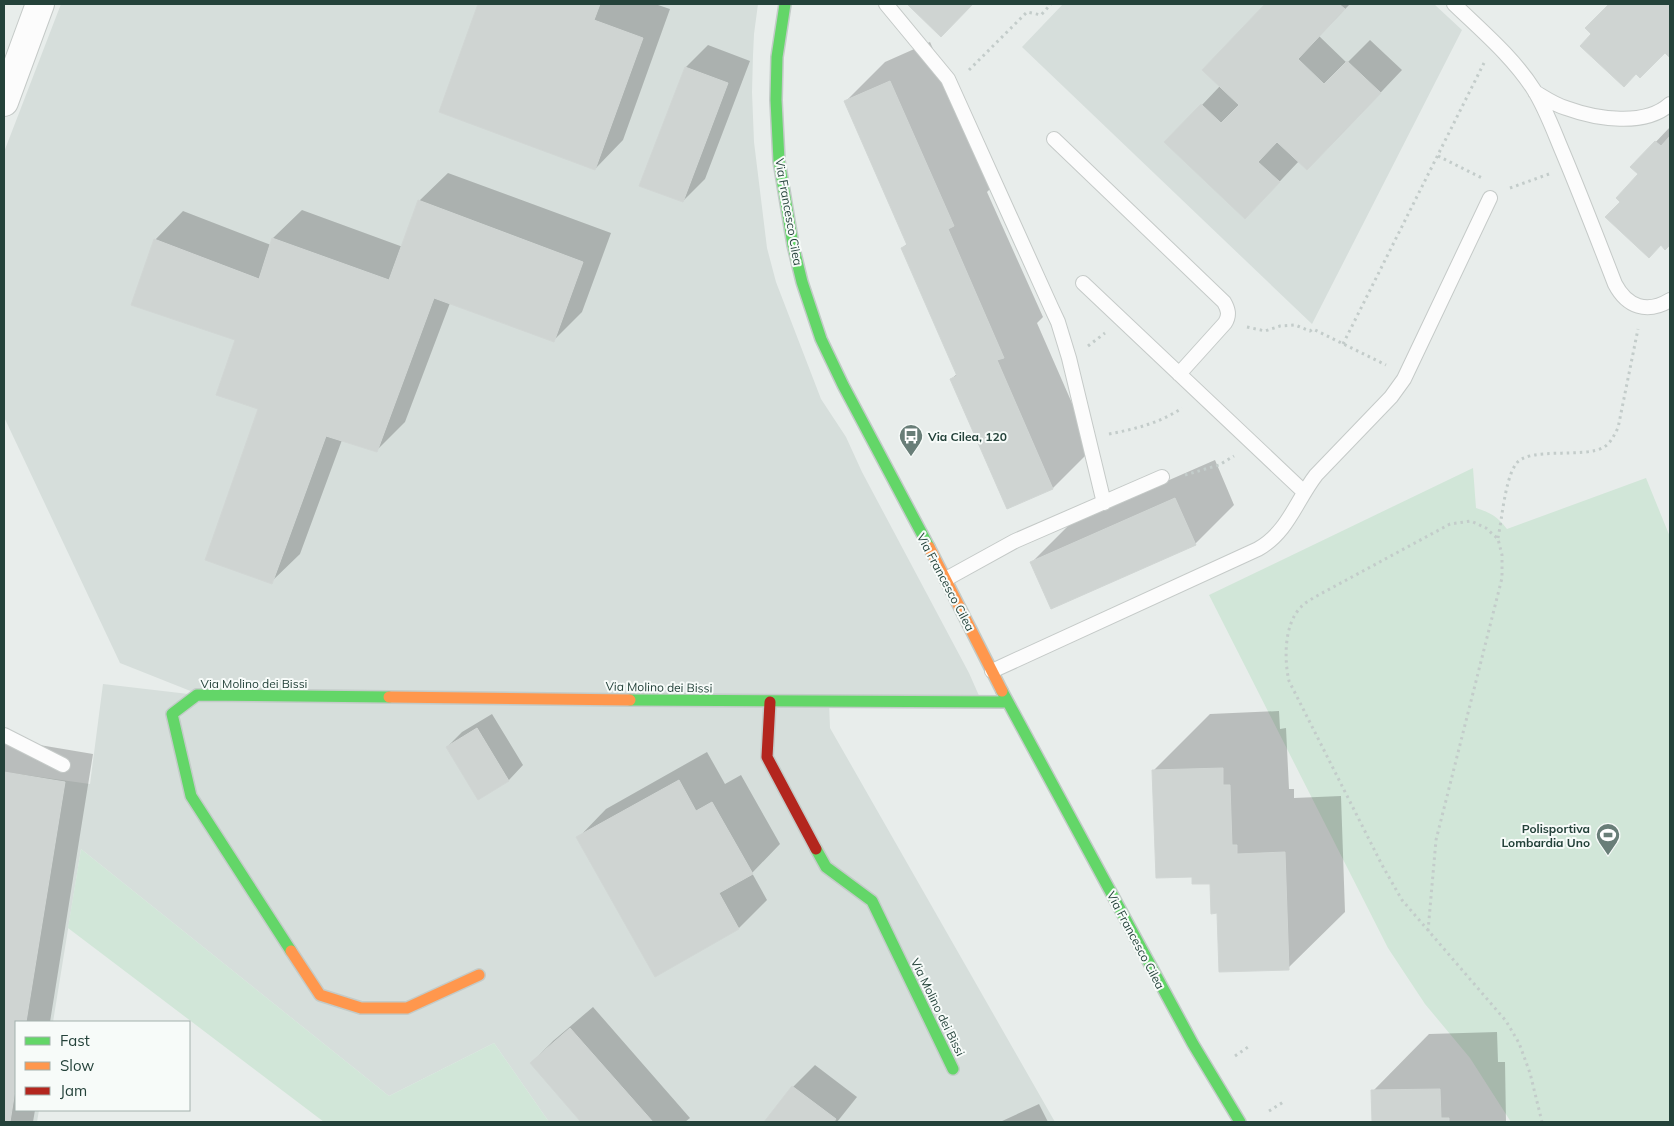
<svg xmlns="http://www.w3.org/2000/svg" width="1674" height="1126" font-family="Mulish,sans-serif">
	<rect width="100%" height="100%" fill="#e8edeb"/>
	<path fill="#d6dedb" d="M61,4H758L754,34L753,55L752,92L754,142L767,248L776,282L821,399L846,437L862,472L969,673L980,698L193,692L120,663L4,417V152Z
		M1063,4H1434L1462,30L1312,324L1022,47Z
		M103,684L197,695L829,702L830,728L1055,1122H549L494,1043L389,1096L81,849L53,1022H16V1110H39L37,1122H4V772L90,784Z"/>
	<path fill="#d1e6d8" d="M1473,468L1476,508C1491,513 1497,516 1507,529L1646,478L1670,537V1122H1511L1470,1058L1425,1004L1388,948L1209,595Z
		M81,849L389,1096L494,1043L549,1122H324L68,928Z"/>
	<path fill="#0003" d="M479,4H655L670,9L623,140L595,169L440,111Z
		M908,4H973L941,35Z
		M1267,4H1350L1319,36L1347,63L1370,40L1402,70L1329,147L1299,161L1267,195L1202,105L1220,86L1204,70Z
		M1611,4H1670V56L1665,51L1593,34L1587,28Z
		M930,42L993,186L987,192L1043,317L1037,323L1092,449L1053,488L1007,507L951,379L957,374L902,248L908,243L846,101L885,62Z
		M708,45L750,61L705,179L683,201L686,67Z
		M1670,127V243L1665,248L1622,202L1640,174L1632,167Z
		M448,173L611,233L582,312L554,340L450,303L405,422L376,451L342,440L300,554L271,582L260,409L237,339L155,240L183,211L271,245L273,238L302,210L403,247L419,201Z
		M1215,460L1234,505L1195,544L1031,563L1071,523Z
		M1279,711L1280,729L1286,728L1289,789H1294V798L1341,796L1345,912L1288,968L1218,912L1211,883L1193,875L1154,770L1210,714Z
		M492,714L523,765L509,780L478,799L447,747L462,732Z
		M4,739L93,754L50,1022H16V1110H35L33,1122H4Z
		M707,752L725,784L741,775L780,844L752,873L767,900L739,928L578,838L606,809Z
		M593,1007L690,1118L685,1122H583L531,1063L553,1041Z
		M1497,1032L1498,1062H1505L1506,1122H1373V1091L1429,1034Z
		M815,1065L857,1097L837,1122H765L793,1087Z
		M1039,1104L1048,1122H1000Z"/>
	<path fill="#cfd4d2" stroke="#d1d6d4" d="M478,4H600L594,20L643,38L595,170L439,112Z
		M907,4H973L941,37Z
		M1265,4H1339L1345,9L1298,59L1324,84L1347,61L1381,93L1307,170L1277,142L1258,162L1280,182L1245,219L1164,142L1201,104L1221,123L1239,105L1202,70Z
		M1609,4H1670V58L1665,53L1640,78L1636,74L1624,87L1580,46L1591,34L1585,28Z
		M685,67L728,83L683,202L639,186Z
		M890,81L954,226L948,229L1004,358L997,360L1053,489L1007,509L950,379L957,376L901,248L907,245L844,101Z
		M1670,136V245L1665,250L1661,245L1649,258L1605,217L1620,202L1616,198L1638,174L1630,167L1655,141L1661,146Z
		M418,200L583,262L554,342L434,298L377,452L326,436L272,584L205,560L258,409L216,395L235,340L131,305L154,239L259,279L272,238L389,280Z
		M1175,498L1196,545L1051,609L1030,562Z
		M477,728L509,781L478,800L446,747Z
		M1223,768V785H1230L1232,845H1237V854L1285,852L1289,970L1219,972L1217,913L1211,914L1210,884H1192V877L1156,878L1152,770Z
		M4,772L65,782L26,1022H16V1084L10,1122H4Z
		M679,780L696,811L712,802L753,874L719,893L739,929L655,977L576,837Z
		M570,1028L653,1122H581L530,1063Z
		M792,1086L836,1119L834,1122H764Z
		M1440,1089L1441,1118H1449V1122H1372L1371,1090Z"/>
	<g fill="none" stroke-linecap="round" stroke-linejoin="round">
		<g stroke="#c5cac8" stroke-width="16">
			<path id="lane" d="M886,4L948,79L1051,307L1058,322L1069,358L1104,503
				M1454,4C1482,31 1513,57 1534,90C1546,109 1554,132 1563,153C1581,196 1598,240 1615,284C1627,307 1647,314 1670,300
				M1535,92C1545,98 1555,105 1566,108C1596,119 1645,127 1670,104
				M1054,139L1224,302C1228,309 1230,315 1225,323L1179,374
				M1083,283L1304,492
				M946,579L1015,541L1162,477
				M992,671L1258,549C1288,532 1296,501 1316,475L1391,397L1404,379L1490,198
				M4,735L63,765"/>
		</g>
		<g stroke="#c5cac8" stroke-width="30">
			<path id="street" d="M4,102L40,4"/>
		</g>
		<g stroke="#c3cbc8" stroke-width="14">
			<path id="fast" d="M785,4L777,57L776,100L779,161L793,245L802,282L821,339L843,385L929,547
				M1002,691L1193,1044L1240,1122
				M630,700L1007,702
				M816,849L826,867L872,901L953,1069
				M291,951L191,796L172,714L197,695L389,697"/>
		</g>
		<g stroke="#c3cbc8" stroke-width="14">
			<path id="slow" d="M929,547L1002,691
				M389,697L630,700
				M291,951L320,995L361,1008H407L479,975"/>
		</g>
		<g stroke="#c3cbc8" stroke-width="14">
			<path id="jam" d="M770,702L767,757L816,849"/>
		</g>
		<path stroke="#c3ccca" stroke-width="3" stroke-dasharray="2.5 4" stroke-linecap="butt" d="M969,70L1027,12L1041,15L1051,4
			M1438,156L1482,178
			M1510,188L1549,174
			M1247,327L1265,331L1280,326L1295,325L1310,331L1313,329L1386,365
			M1343,344L1484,63
			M1088,346L1105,333
			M1109,434C1135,429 1160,423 1182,408
			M1185,475L1219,465L1234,456
			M1498,538C1502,519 1505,479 1516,464C1528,446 1585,459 1604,447C1611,443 1614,435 1618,428L1638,329
			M1428,931L1436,840L1502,578V555L1498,539L1486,528L1471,521L1450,524L1313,598C1309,601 1304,603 1301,607C1284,624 1284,659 1289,681L1382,865L1402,900L1506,1021L1519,1043L1530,1073L1542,1122
			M1235,1056L1251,1045
			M1269,1111L1285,1101"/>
		<use href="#lane" stroke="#fcfcfc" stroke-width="14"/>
		<use href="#street" stroke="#fcfcfc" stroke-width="28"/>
		<use href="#fast" stroke="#63d668" stroke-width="11"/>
		<use href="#slow" stroke="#ff974d" stroke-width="11"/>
		<use href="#jam" stroke="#b3261e" stroke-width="11"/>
	</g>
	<defs>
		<g id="bus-pin" transform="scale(1.25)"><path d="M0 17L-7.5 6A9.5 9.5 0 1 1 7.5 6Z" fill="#697e78" stroke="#f7fbf9"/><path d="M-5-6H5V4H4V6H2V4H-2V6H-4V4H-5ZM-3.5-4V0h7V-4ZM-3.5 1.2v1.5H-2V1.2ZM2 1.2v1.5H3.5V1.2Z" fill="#fff"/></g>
		<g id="stadium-pin" transform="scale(1.25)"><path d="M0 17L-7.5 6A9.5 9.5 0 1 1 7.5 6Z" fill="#697e78" stroke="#f7fbf9"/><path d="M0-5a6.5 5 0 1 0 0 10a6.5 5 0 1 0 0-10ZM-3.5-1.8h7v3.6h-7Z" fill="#fff"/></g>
	</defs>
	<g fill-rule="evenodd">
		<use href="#bus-pin" x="911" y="436"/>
		<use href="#stadium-pin" x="1608" y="835"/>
	</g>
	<g text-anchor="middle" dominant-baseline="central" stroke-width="4" stroke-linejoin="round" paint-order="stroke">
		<g font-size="12" fill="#24423a" stroke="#f7fbf9">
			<text transform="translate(789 212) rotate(80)">Via Francesco Cilea</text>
			<text transform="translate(946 582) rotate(62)">Via Francesco Cilea</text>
			<text x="254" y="683">Via Molino dei Bissi</text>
			<text transform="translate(659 687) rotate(1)">Via Molino dei Bissi</text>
			<text transform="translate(1136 940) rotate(62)">Via Francesco Cilea</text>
			<text transform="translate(938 1007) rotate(64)">Via Molino dei Bissi</text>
		</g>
		<g font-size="12" font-weight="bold" fill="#24423a" stroke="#f7fbf9" text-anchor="start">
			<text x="928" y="436">Via Cilea, 120</text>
			<text x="1590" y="828" text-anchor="end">Polisportiva<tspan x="1590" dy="14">Lombardia Uno</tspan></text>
		</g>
	</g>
	<rect width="1674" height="1126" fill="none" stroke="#24423a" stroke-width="10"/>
	<rect x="15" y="1021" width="175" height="90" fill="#f7fbf9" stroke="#a3b1ad"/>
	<rect x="25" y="1037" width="25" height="8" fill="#63d668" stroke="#a3b1ad"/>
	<text x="60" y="1046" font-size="15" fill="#24423a">Fast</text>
	<rect x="25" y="1062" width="25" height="8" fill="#ff974d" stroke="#a3b1ad"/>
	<text x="60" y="1071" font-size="15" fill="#24423a">Slow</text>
	<rect x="25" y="1087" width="25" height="8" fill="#b3261e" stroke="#a3b1ad"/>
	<text x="60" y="1096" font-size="15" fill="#24423a">Jam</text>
</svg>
